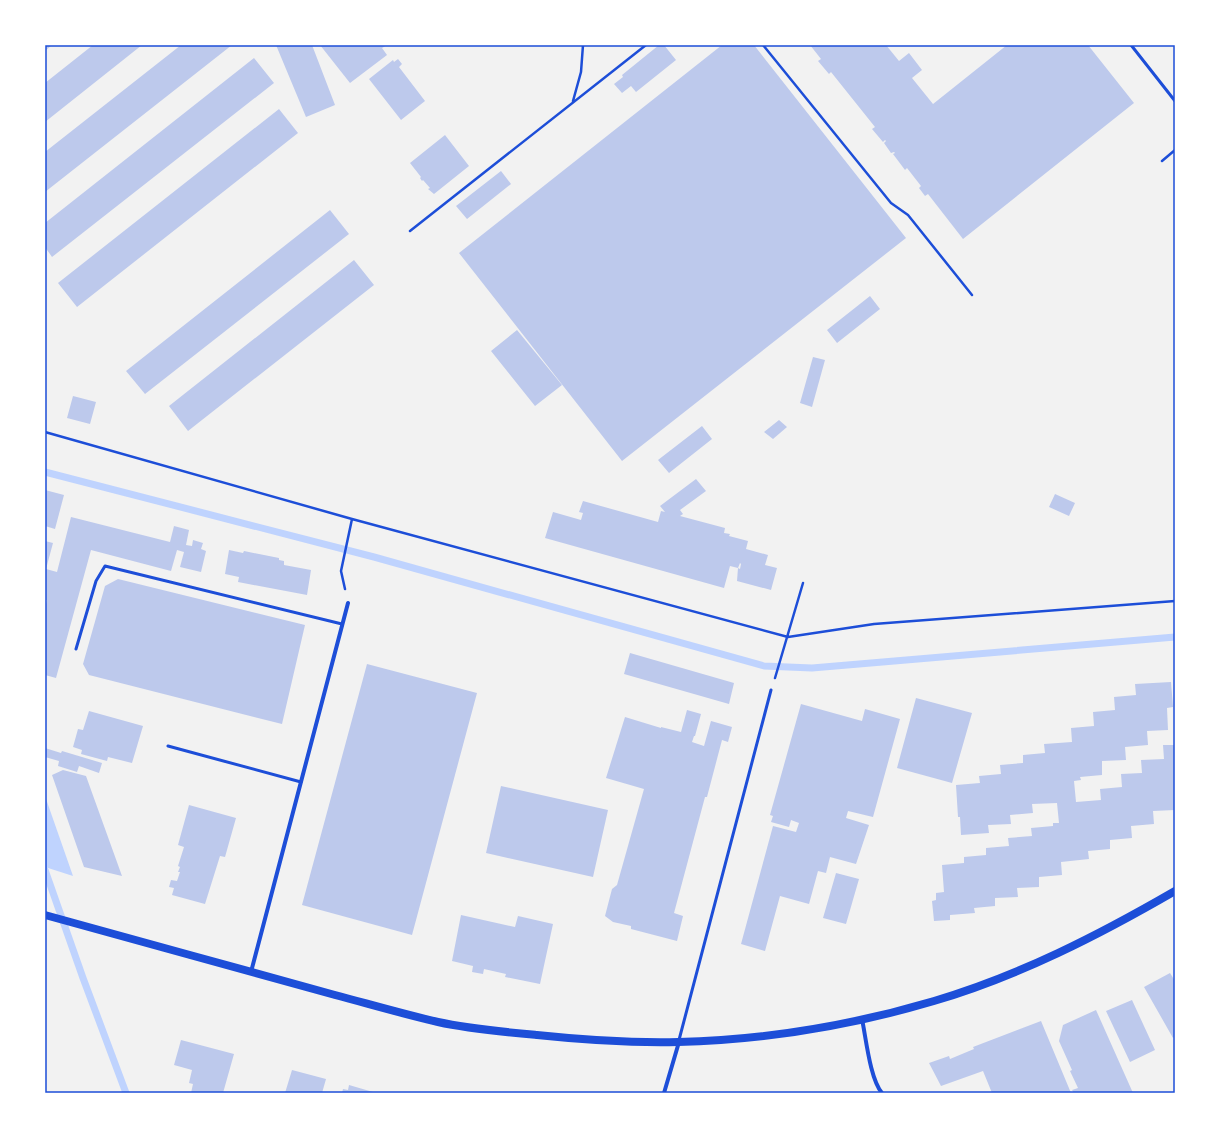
<svg xmlns="http://www.w3.org/2000/svg" width="1220" height="1138" font-family="'DM Sans',sans-serif">
	<rect width="100%" height="100%" fill="#f2f2f2"/>
	<path fill="#bfd3fe" d="M45,796L73,876L45,867Z"/>
	<g fill="none" stroke-linecap="round" stroke-linejoin="round">
		<path stroke="#bfd3fe" stroke-width="7" d="M45,472L374,557L764,666L812,668L1175,637
			M45,870L83,978L126,1093"/>
	</g>
	<path fill="#bdc9ec" d="M45,45H52L45,51Z
		M93,45H142L45,122V83Z
		M181,45H232L45,192V152Z
		M276,45H312L335,105L306,117Z
		M320,45H387L382,48L387,55L350,83Z
		M659,45H664L676,60L636,92L631,86L622,93L614,84L623,77L622,75Z
		M722,45H754L906,238L622,461L459,253Z
		M810,45H886L899,61L909,53L922,70L912,78L933,104L1007,45H1088L1134,103L963,239L928,194L925,196L919,188L921,186L907,168L905,170L893,154L895,153L894,152L891,153L884,143L886,141L885,140L883,142L872,129L875,127L831,72L829,74L818,61L821,59Z
		M254,58L274,83L52,257L45,247V223Z
		M398,59L402,64L399,67L425,101L401,120L369,79L393,60L394,62Z
		M279,109L298,133L77,307L58,283Z
		M445,135L469,166L434,194L428,189L430,188L423,180L422,181L420,178L421,177L410,163Z
		M501,171L511,184L467,219L456,206Z
		M330,210L349,234L145,394L126,371Z
		M354,260L374,285L188,431L169,406Z
		M870,296L880,309L837,343L827,330Z
		M517,330L562,385L535,406L491,351Z
		M813,357L825,360L812,407L800,403Z
		M73,396L96,402L90,424L67,418Z
		M779,420L787,427L773,439L764,432Z
		M702,426L712,439L669,473L658,460Z
		M696,479L706,491L680,510L683,514L680,516L725,528L724,533L730,534L729,536L748,541L746,549L768,555L765,565L777,568L771,590L737,581L738,568L740,569L741,564L740,563L738,568L730,566L724,588L545,538L553,512L581,520L583,513L579,512L583,501L658,522L661,511L665,512L660,506Z
		M45,490L64,495L55,529L45,526Z
		M1055,494L1075,503L1069,516L1049,507Z
		M71,517L170,542L174,526L189,530L186,545L192,546L193,540L203,543L201,549L206,551L201,572L180,567L184,552L177,550L171,571L91,550L56,678L45,675V608L47,600H45V541L53,543L46,569L57,572Z
		M229,550L243,553L244,551L279,558V560L284,561V565L311,570L307,595L238,582L239,577L225,574Z
		M118,579L305,625L282,724L89,675L83,664L105,586Z
		M630,653L734,683L729,704L624,674Z
		M367,664L477,693L412,935L302,905Z
		M1171,682L1173,707L1167,708L1168,730L1147,731L1148,745L1125,747L1126,760L1102,761V775L1080,777L1081,780L1074,781L1076,802L1101,800L1100,789L1122,787L1121,774L1142,773L1141,760L1164,759L1163,745H1175V810L1153,811L1154,824L1131,826L1132,838L1110,840V849L1088,851L1089,859L1061,862L1062,875L1039,877V887L1017,888L1018,897L995,898V906L974,908L975,913L950,915V920L934,921L932,901L936,900V893L944,892L942,865L964,863V857L986,855V848L1009,846L1008,838L1032,836L1031,828L1053,826V823H1059L1057,803L1032,804L1033,813L1010,815L1011,824L988,825L989,833L961,835L960,817H958L956,785L980,783L979,776L1001,774L1000,765L1023,763V755L1045,753L1044,744L1072,742L1071,728L1094,726L1093,712L1115,710L1114,697L1136,695L1135,684Z
		M916,698L972,713L952,783L897,768Z
		M801,704L862,721L865,709L900,719L873,817L848,811L846,818L869,825L856,864L830,857L826,873L818,871L809,904L780,896L765,951L741,944L773,826L796,832L799,823L791,820L789,827L771,822L773,816L770,815Z
		M687,710L701,714L695,736H694L692,742L704,746L711,721L732,727L728,742L722,740L707,797H705L674,913L683,916L677,941L631,929V926L613,922L605,916L612,889L617,885L644,789L606,778L625,717L661,728V727L681,732Z
		M89,711L143,726L132,763L108,757L107,761L81,754L82,750L73,747L78,729L83,730Z
		M45,748L61,753L62,751L102,763L99,773L79,766L77,772L58,766L59,761L45,757Z
		M63,770L86,776L122,876L84,867L52,775Z
		M501,786L608,810L593,877L486,853Z
		M189,805L236,818L225,857L220,856L205,904L172,895L174,888L169,887L171,880L177,881L180,872H178L180,867L178,866L184,847L178,845Z
		M836,873L859,879L846,924L823,918Z
		M461,915L515,927L518,916L553,924L540,984L505,977L506,974L484,969L483,974L472,972L473,966L452,961Z
		M1170,973L1175,981V1036L1173,1038L1144,987Z
		M1132,1000L1155,1050L1130,1062L1106,1011Z
		M1096,1010L1133,1093H1074L1072,1090L1078,1088L1070,1071L1072,1070L1059,1041L1063,1025Z
		M1041,1021L1071,1093H992L983,1071L941,1086L929,1063L949,1056L950,1059L974,1049L973,1047Z
		M181,1040L234,1054L223,1093H191L193,1084L189,1083L192,1070L174,1065Z
		M292,1070L326,1079L322,1093H285Z
		M349,1085L373,1092V1093H342L343,1089L348,1090Z"/>
	<g fill="none" stroke-linecap="round" stroke-linejoin="round">
		<path stroke="#1d4ed8" stroke-width="2.5" d="M763,45L891,203L908,215L972,295
			M573,101L581,72L583,45
			M1162,161L1175,150
			M410,231L646,45
			M45,432L352,519L788,637L874,624L1175,601
			M345,589L341,571L352,519
			M775,678L803,583"/>
		<path stroke="#1d4ed8" stroke-width="3" d="M1131,45L1175,101
			M76,649L96,581L105,566L342,624
			M168,746L301,782
			M679,1040L771,690"/>
		<path stroke="#1d4ed8" stroke-width="4" d="M251,972L348,603
			M862,1019C866,1038 870,1079 882,1093
			M664,1093L679,1042"/>
		<path stroke="#1d4ed8" stroke-width="8" d="M45,915C142,941 238,969 335,995C369,1004 403,1014 438,1022C470,1029 504,1032 537,1035C584,1040 631,1043 678,1042C763,1040 853,1025 934,1001C1019,976 1099,935 1175,891"/>
	</g>
	<rect width="1220" height="1138" fill="none" stroke="#ffffff" stroke-width="92"/>
	<rect x="46" y="46" width="1128" height="1046" fill="none" stroke="#1d4ed8" stroke-width="1.5"/>
</svg>
